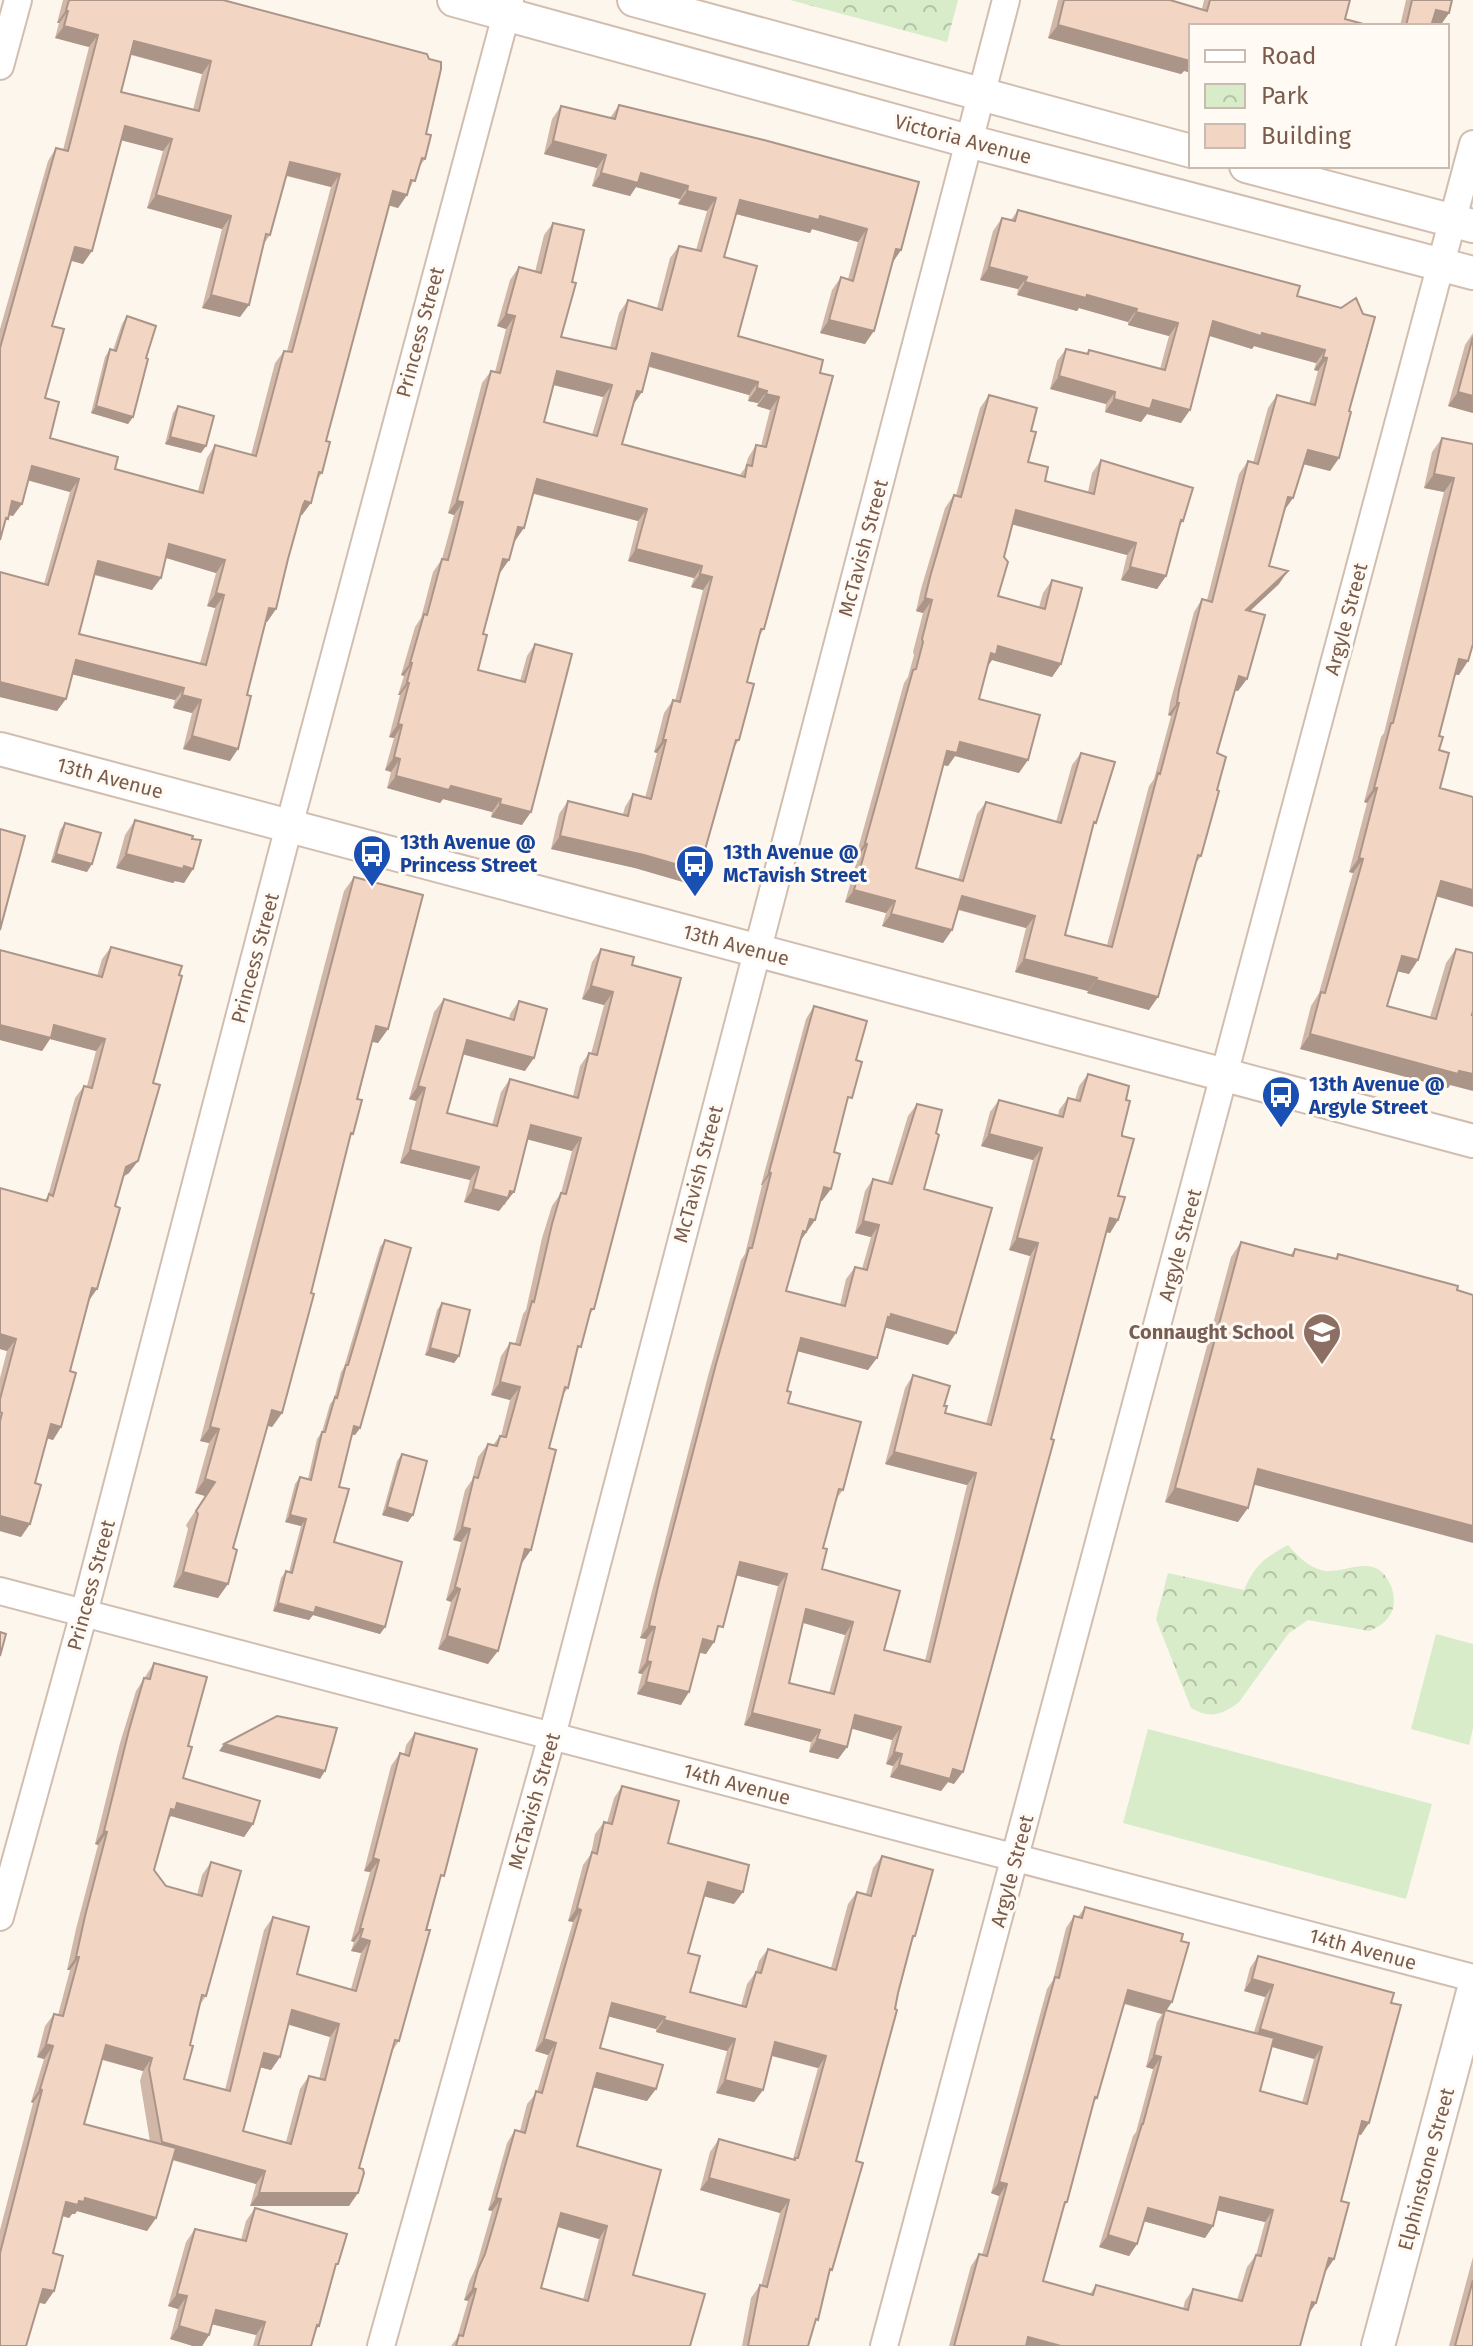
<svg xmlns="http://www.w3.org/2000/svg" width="1473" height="2346" font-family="'Fira Sans',sans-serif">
	<defs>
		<pattern id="park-crowns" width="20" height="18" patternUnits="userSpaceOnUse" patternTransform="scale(2)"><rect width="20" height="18" fill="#d8ecc9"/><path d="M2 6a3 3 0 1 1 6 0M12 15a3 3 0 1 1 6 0" fill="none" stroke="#b4c2a5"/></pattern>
	</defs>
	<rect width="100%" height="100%" fill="#fdf6ec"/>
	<path fill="#d8ecc9" d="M1436,1634L1473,1644V1728L1469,1745L1411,1729Z
		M1148,1729L1432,1804L1406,1899L1123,1823Z"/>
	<path fill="url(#park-crowns)" d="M790,0H958L947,42Z
		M1288,1545C1297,1555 1305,1564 1318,1569C1342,1579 1375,1547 1391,1586C1394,1594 1395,1604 1392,1611C1388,1621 1379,1627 1369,1631L1308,1620L1289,1633L1239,1702C1223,1715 1209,1719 1191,1708L1156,1619L1168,1573L1244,1590C1255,1565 1264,1558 1288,1545Z"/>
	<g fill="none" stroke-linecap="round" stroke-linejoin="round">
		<g stroke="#d1beb0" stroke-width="30">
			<path id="minor" d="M0,66L18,0
				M0,1591L1473,1978
				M0,1917L84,1613L289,826L510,0
				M381,2346L552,1736L1006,0
				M884,2346L1473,144"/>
		</g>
		<g stroke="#d1beb0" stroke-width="36">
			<path id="tertiary" d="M454,0L968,141L1473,273
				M634,0L1191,151
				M1246,166L1473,226
				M0,749L1473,1141
				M1378,2346L1473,1992"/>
		</g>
		<use href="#minor" stroke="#fff" stroke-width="26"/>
		<use href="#tertiary" stroke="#fff" stroke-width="32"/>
	</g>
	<path fill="#d1b7a8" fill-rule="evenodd" d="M63,0H223L426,134L425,159L420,166L407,195L398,208L389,205L326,441L322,473L317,480L302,515H300L288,559L276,609L267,622H266L230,761L183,749L192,713L173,708L175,700L72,674L57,711L0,697V572L44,584L70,492L28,480L13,516L9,515L4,523L0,540V329L48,161L56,148L63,150L89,47L55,38L59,23H57ZM131,55L202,74L193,110L121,92ZM122,140L163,151L147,208L222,229L202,308L240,317L263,245L270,235L286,176L331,187L287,351H284L275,363L251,455L215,445L207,458L198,491L115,469L50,438L45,398L52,326L71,261L83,264ZM166,558L216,573L207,606L215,608L200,663L79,634L94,575L152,590Z
		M1058,0H1170L1202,9L1204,0H1350L1184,71L1181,74L1048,38Z
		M1406,0H1452L1449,13L1440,26L1432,25L1431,26H1400Z
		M619,105L764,140L901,250L893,262L865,344L820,333L832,290L841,277L848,279L858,242L812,229L810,233L736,214L724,257L738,336L820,373L764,629L760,635L747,682L739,740L733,749L690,884L635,868L551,849L559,814L568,801L623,814L625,807L633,794L645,798L657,753L654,752L664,713L673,700L675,701L703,590L691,587L694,578L628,561L638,521L534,494L515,541H514L499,573L483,634L478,670L520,681L527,656L535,644L522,825L491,817L492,812L443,799L440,803L387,788L391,772L385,770L394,738L389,737L400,695H398L404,676L401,675L415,627L421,618L433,572L442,559L454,515L448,513L482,383L491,371L495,372L506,329L497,326L510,280L519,267L535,272L544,235L553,223L572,282L561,337L610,348L619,313L628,300L657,308L670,258L679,246L696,250L707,211L678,204L680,199L636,187L630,196L592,186L597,168L544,154L552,119L561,106L610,118ZM649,367L749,395L748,401L758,403L757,406L770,410L761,446L756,445L748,458L745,468L740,475L622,444L633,405ZM554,385L603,397L592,435L544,422Z
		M1018,210L1297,296L1341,308L1349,411L1339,458L1330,471L1303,464L1284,511L1269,566L1279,584L1250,611L1238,691H1235L1217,753L1201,856L1196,863L1149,1010L1087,993L1088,991L1015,972L1026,928L958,910L952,930L943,943L882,926L886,913L845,902L858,857L856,856L904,683L908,677L914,655L913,652L923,613L916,611L921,589L945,508L954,495H956L980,408L989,395L1031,431L1028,462L1045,481L1088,492L1092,473L1101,460L1183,521L1179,527L1166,576L1157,589L1121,580L1127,555L1012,524L1004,557L998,596L1039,607L1043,593L1052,580L1061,664L1052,677L992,660L988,666L979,699L1019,773L955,756L948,766L943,765L916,868L958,880L977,814L986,802L1056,822L1072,765L1081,753L1093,827L1065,935L1107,945L1149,786L1154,779L1171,716L1168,715L1170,703L1194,612L1202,599L1207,600L1239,474L1248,461L1253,463L1268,408L1277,395L1309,404L1318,371L1314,370L1316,363L1254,346L1252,349L1209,336L1181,423L1147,414L1141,422L1105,412L1106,404L1050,389L1057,361L1066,349L1086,354L1089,350L1160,369L1169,336L1128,325V322L1079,308L1077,311L1017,295L1018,289L980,280L993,231L1002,218L1011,220Z
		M127,316L146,358L133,417L128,424L91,413L105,357L110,349L113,350L122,324Z
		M1473,333V413L1448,406L1465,345Z
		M178,406L201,453L165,444L173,413Z
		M1442,438L1473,444L1459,675H1455L1439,736L1437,896L1409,974L1397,971L1387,1006L1430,1017L1446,963L1456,949L1472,1015L1450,1085L1448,1088L1300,1049L1311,1006L1319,993L1353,873L1349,872L1367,803L1364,802L1381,737L1384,733L1444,492L1424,488L1432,452Z
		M135,820L192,839L193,869L184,883L175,881L173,883L116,868L125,835Z
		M65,823L87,872L51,862L60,830Z
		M354,877L388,1029L378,1043L372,1042L282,1413L272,1427L268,1426L218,1598L173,1587L188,1529L186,1525L205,1496L195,1493L209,1443L200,1441L344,891Z
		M111,947L129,1173L123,1177L70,1371L61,1427L53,1440L47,1438L21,1537L0,1531V1378L7,1351L0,1349V1188L44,1201L48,1196L75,1098L84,1086H87L96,1051L50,1039L42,1051L0,1040L97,976L102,959Z
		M601,949L632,965L594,1309L589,1315L577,1353L568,1388L562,1396L522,1563H521L488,1664L438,1649L451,1602L446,1600L461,1542L453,1540L465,1490L472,1480L478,1457L488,1444L493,1445L500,1436H501L510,1400L491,1395L501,1356L510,1343L515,1344L523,1314L526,1310L542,1238L552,1206L561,1193L572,1151L527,1139L505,1205L503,1204L499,1211L464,1202L470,1180L400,1163L416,1101L409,1099L434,1012L444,999L509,1019L510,1014L519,1001L525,1071L463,1054L447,1113L492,1125L501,1092L510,1079L573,1096L580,1066L589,1053L591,1054L604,1005L582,999L592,962Z
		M814,1006L845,1108L822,1201H820L815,1220L801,1240L786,1291L840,1305L846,1279L855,1267L862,1269L871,1237L855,1233L865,1191L873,1179L888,1182L908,1116L917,1104L936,1133L924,1189L948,1345L885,1327L868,1370L798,1351L787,1391L788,1403L843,1490L836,1499L823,1548L822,1569L884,1650L925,1661L967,1485L885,1464L905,1388L913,1375L944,1406L945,1413L986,1424L1030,1256L1009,1250L1033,1160L981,1146L990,1112L999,1100L1058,1116L1059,1110L1068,1098L1075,1100L1079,1086L1088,1074L1126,1100L1122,1133L1118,1220L1110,1233L1106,1232L954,1784L948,1782L941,1791L890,1777L893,1766L886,1764L892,1740L852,1728L847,1747L838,1759L809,1752L811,1742L744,1725L778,1586L736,1575L715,1637L706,1654L699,1653L681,1705L637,1694L642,1674L638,1673L646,1639L640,1638L651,1595L708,1376L741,1260L745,1254L762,1185H761L806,1019ZM803,1623L845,1635L829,1693L789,1683Z
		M385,1240L360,1428L355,1435L352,1434L339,1487L334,1542L385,1627L380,1634L313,1615L309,1620L273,1611L281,1578L286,1571L289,1572L301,1526L285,1522L295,1484L300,1477L308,1479L317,1439L322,1432L330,1404L334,1399L341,1372L344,1367L380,1247Z
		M1241,1242L1290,1256L1295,1249L1335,1259L1338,1254L1254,1484L1238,1522L1165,1502L1231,1257Z
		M442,1303L459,1356L454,1363L425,1355L437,1310Z
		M402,1454L408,1522L382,1515L397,1461Z
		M154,1663L188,1746L183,1778L253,1824L244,1837L171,1816L167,1822L154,1870L166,1886L197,1895L202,1875L211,1862L206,1996L199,2006L190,2045L184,2079L225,2090L264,1930L273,1917L297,1974L351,1989L361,1953L351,1951L354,1942L351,1941L370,1872L364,1871L391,1766L400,1753L404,1755L406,1745L415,1733L439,1884L399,2041L392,2051L349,2206H250L256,2184L172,2160L156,2218L147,2231L77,2211L75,2214H72L69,2218L62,2216L53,2253L54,2291L45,2304L39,2303L0,2346V2230L33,2103L31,2102L44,2059L37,2057L45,2026L54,2014L58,2015L70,1970H67L76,1929L98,1845L95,1844L120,1743L136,1691ZM289,2024L330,2037L319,2079L309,2076L300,2089L286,2142L243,2131L260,2067L271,2070L280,2057ZM102,2060L143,2071L140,2081L150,2142L84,2124Z
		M622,1786L668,1843L734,1904L704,1896L688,1953L690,1992L741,2006L747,1984L756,1972L759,1961L768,1949L831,1968L848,1904L857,1892L866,1894L873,1868L882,1856L915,1936L912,1941L856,2161L828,2275L808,2346H742L751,2298L760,2285L761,2286L780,2213L700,2190L710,2152L719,2139L793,2159L818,2068L771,2056L763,2090L754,2102L716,2093L727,2051L656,2032V2029L608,2016L600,2048L647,2101L593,2087L577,2146L633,2275L690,2346H451L457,2338L468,2301L464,2300L469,2282L476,2267L492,2211L488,2210L507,2143L515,2130L520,2131L527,2104L537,2092L548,2055L535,2051L573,1922L568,1921L583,1865L591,1854L595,1834L604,1822L607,1823L614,1798ZM557,2227L599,2239L583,2300L541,2288Z
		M1085,1907L1167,2010L1254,2032L1265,1997L1244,1991L1250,1968L1258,1956L1394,1993L1361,2135H1359L1341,2201L1326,2271L1309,2314L1300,2346H949L971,2266L979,2254L982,2255L999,2196L991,2193L1047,1989L1053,1980L1066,1928L1074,1916L1078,1917ZM1124,2004L1162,2014L1157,2022L1146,2067L1153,2069L1136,2132L1133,2136L1099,2247L1129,2256L1137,2244L1144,2221L1205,2238L1213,2226L1217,2210L1265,2222L1256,2255L1247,2267L1237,2300L1193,2289L1185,2301L1183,2309L1096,2285L1090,2294L1043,2281L1063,2209L1067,2202L1093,2103L1097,2098ZM1272,2047L1314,2059L1302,2103L1260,2091Z
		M255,2208L333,2272L319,2326L315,2331L311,2346H253L256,2335L212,2324L209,2335L202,2346H193L170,2339L178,2309L168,2306L186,2242L195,2229L241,2240L246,2221Z
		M1473,2257V2346H1449Z"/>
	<path fill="#aa9588" d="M66,10L68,11L59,23H57Z
		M1436,10L1449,13L1440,26L1427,23Z
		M1058,25L1191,58V73L1184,71L1181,74L1048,38Z
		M64,26L98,35L89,47L55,38Z
		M134,41L211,61L202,74L126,53Z
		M125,126L172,139L163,151L116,139Z
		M553,141L606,155L597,168L544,154Z
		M290,162L340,174L331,187L281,174Z
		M601,173H641L688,186L680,199L636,187L630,196L592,186Z
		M393,191L407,195L398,208L384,204Z
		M687,191L716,198L707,211L678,204Z
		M156,195L231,216L222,229L147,208Z
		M740,200L820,216L867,229L858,242L812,229L810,233L732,213Z
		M75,247L92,251L83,264L66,259Z
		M896,249L901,250L892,263Z
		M989,267L1027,277L1018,289L980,280Z
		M1025,282L1087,295L1137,309L1128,322L1079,308L1077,311L1017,295Z
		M211,295L249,305L240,317L202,308Z
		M1136,312L1178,323L1169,336L1128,325Z
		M506,314L515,316L506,329L497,326Z
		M829,320L874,331L865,344L820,333Z
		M1213,321L1262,333L1325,350L1316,363L1254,346L1252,349L1204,334Z
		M652,353L758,382L749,395L644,365Z
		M1323,357L1327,358L1318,371L1314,370Z
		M557,371L612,385L603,397L549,384Z
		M1059,376L1115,392L1106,404L1050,389Z
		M757,388L767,391L758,403L748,401Z
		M637,391L642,392L633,405Z
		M1458,392L1473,396V413L1448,406Z
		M766,394L779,397L770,410L757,406Z
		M1114,399L1153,400L1190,410L1181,423L1147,414L1141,422L1105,412Z
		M96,406L133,417L128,424L91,413Z
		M170,437L206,446L201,453L165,444Z
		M1308,450L1339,458L1330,471L1299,463Z
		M32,466L79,479L70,492L23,479Z
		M1434,474L1454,478L1444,492L1424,488Z
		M537,479L647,509L638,521L528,492Z
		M1288,497L1293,498L1284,511Z
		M12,501L22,504L13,516L4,514Z
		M305,501L311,503L302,515L297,514Z
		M457,501L463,502L454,515L448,513Z
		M1016,510L1136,543L1127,555L1007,523Z
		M518,527L524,528L515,541L509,539Z
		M169,544L225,560L216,573L160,556Z
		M636,549L702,566L694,578L628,561Z
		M503,559L509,560L500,573L494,572Z
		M98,561L161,578L152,590L89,573Z
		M1130,567L1166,576L1157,589L1121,580Z
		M1288,571L1279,584L1237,623L1246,610Z
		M700,574L712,577L703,590L691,587Z
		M216,593L224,595L215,608L207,606Z
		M925,598L932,600L923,613L916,611Z
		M269,608L276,609L267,622L260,620Z
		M998,646L1061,664L1052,677L992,660L987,667L991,653Z
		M1459,659L1468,661L1459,675L1449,673Z
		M76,660L184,688L175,700L67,673Z
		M410,663H412L404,676L401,675Z
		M1239,676L1247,679L1238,691L1230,689Z
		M0,682L66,699L57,711L0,697Z
		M407,682L409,683L400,695H398Z
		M182,695L201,700L192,713L173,708Z
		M1177,703H1179L1171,716L1168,715Z
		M398,724L402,725L394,738L389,737Z
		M192,736L238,749L230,761L183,749Z
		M663,740H666L657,753L654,752Z
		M960,742L1028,760L1019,773L955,756L948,766L938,764L947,751Z
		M394,757L400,759L391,772L385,770Z
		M396,776L451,786L501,799L492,812L443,799L440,803L387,788Z
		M1374,788H1377L1367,803L1364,802Z
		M500,804L531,812L522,825L491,817Z
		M560,836L644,855L699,871L690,884L635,868L551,849Z
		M865,843L867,844L858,857L856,856Z
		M56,854L92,864L87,872L51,862Z
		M126,854L184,866L193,869L184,883L175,881L173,883L116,868Z
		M1359,858L1363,859L1353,873L1349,872Z
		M1441,881L1473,890V907L1432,895Z
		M854,890L895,901L886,913L845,902Z
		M962,896L1035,916L1026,928L953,908Z
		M891,914L952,930L943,943L882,926Z
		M1402,956L1418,960L1409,974L1392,970Z
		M1024,959L1097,978L1088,991L1015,972Z
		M1096,980L1158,997L1149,1010L1087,993Z
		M591,986L613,992L604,1005L582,999Z
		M0,1025H54L105,1039L96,1051L50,1039L42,1051L0,1040Z
		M376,1026L388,1029L378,1043L366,1040Z
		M1310,1034L1473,1074V1091L1450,1085L1448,1088L1300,1049Z
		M467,1040L534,1058L525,1071L458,1053Z
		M418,1086L425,1088L416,1101L409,1099Z
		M531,1125L581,1138L572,1151L522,1138Z
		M989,1134L1042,1148L1033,1160L981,1146Z
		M410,1150L479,1167L470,1180L400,1163Z
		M138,1161L129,1173L117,1180L126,1167Z
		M769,1172L771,1173L762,1185H761Z
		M824,1187L831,1189L822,1201L815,1199Z
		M473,1189L510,1191L514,1192L499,1211L464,1202Z
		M1110,1218L1118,1220L1110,1233L1101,1231Z
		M810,1219L815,1220L798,1244Z
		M863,1221L879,1225L871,1237L855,1233Z
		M1017,1238L1038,1243L1030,1256L1009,1250Z
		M92,1288L97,1289L88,1302Z
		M891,1314L956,1333L948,1345L883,1327L888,1317Z
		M0,1334L16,1339L7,1351L0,1349Z
		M801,1338L877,1358L868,1370L793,1350Z
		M430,1348L459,1356L454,1363L425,1355Z
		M500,1382L520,1387L510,1400L491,1395Z
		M272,1410L282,1413L272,1427L262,1424Z
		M51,1424L61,1427L53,1440L42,1437Z
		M354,1426L360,1428L355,1435L349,1434Z
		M210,1427L219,1429L209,1443L200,1441Z
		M894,1452L976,1473L967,1485L885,1464Z
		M1258,1469L1473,1526V1543L1248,1483Z
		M205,1479L215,1482L205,1496L195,1493Z
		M1175,1488L1248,1508L1238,1522L1165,1502Z
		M387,1507L413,1515L408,1522L382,1515Z
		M290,1515L306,1519L301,1526L285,1522Z
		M0,1516L30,1524L21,1537L0,1531Z
		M462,1527L470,1529L461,1542L453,1540Z
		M525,1549L531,1550L522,1563L516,1562Z
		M740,1562L787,1574L778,1586L731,1574Z
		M183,1572L228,1584L218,1598L173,1587Z
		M455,1587L460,1589L451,1602L446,1600Z
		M278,1603L316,1607L385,1627L380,1634L313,1615L309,1620L273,1611Z
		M806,1609L853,1622L845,1635L797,1621Z
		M649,1626L655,1627L646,1639L640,1638Z
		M447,1636L498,1651L488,1664L438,1649Z
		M703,1639L714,1642L706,1654L694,1651Z
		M647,1661L651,1662L642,1674L638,1673Z
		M646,1682L689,1692L681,1705L637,1694Z
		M752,1713L820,1730L811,1742L744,1725Z
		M855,1715L901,1727L892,1740L846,1727Z
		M817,1739L847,1747L838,1759L809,1752Z
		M224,1744L325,1771L320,1779L219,1751Z
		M894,1752L902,1754L893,1766L886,1764Z
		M899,1765L953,1769L963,1772L954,1784L948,1782L941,1791L890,1777Z
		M177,1803L253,1824L244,1837L171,1816L166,1823L171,1809Z
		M104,1831L107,1832L98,1845L95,1844Z
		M373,1858L379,1860L370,1872L364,1871Z
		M708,1882L743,1892L734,1904L699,1895Z
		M577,1908L581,1910L573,1922L568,1921Z
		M360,1929H363L354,1942L351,1941Z
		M360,1938L370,1941L361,1953L351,1951Z
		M76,1957H79L70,1970H67Z
		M1252,1979L1273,1985L1265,1997L1244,1991Z
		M1128,1990L1172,2002L1164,2014L1165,2010L1162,2014L1119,2002Z
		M612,2003L665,2017L656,2029L603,2015Z
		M292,2010L339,2024L330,2037L283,2023Z
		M664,2020L735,2039L727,2051L656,2032Z
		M1260,2029L1322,2047L1314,2059L1252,2041Z
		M544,2039L556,2043L548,2055L535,2051Z
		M775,2042L826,2056L818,2068L766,2054Z
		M46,2044L53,2046L44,2059L37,2057Z
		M106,2045L152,2058L143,2071L97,2058Z
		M264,2053L280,2057L271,2070L255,2066Z
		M1154,2055L1161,2057L1153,2069L1146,2067Z
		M597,2073L656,2089L647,2101L588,2086Z
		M725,2080L763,2090L754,2102L716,2093Z
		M40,2089L42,2090L33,2103L31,2102Z
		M1362,2121L1369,2123L1361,2135L1354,2133Z
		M162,2142L265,2171L256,2184L153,2154Z
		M709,2178L789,2200L780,2213L700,2190Z
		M999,2182L1007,2184L999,2196L991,2193Z
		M259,2193H358L349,2206H250Z
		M1220,2197L1273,2210L1265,2222L1212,2209Z
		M85,2198L156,2218L147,2231L77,2211L75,2214H72L69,2218L57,2214L66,2202L79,2201Z
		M496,2198L501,2199L492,2211L488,2210Z
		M1148,2208L1213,2226L1205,2238L1139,2220Z
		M561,2213L607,2226L599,2239L552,2225Z
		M1108,2235L1137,2244L1129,2256L1099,2247Z
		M1329,2258L1334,2259L1326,2271Z
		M473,2288L476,2289L468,2301L464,2300Z
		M43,2289L54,2291L45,2304L34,2301Z
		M177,2294L187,2296L178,2309L168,2306Z
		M1312,2302L1316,2303L1308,2315Z
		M216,2310L265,2322L256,2335L207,2323Z
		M179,2326L209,2335L202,2346H193L170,2339Z
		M1028,2337L1061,2346H1022Z"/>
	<path fill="#f3d5c3" stroke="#aa9588" stroke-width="2" fill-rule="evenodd" d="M69,0H223L427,54L429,59L441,62V69L426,134L431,135L425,159L422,158L415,181L411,180L407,195L393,191L326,441L330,442L322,473L319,472L311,503L305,501L303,505L288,559L276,609L269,608L247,695L251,696L238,749L192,736L201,700L182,695L184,688L76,660L66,699L0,682V572L48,585L79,479L32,466L22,504L12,501L8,519L6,518L0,540V348L56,148L68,151L98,35L64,26L68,11L66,10ZM134,41L211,61L199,111L121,92ZM125,126L172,139L156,195L231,216L211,295L249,305L266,234L270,235L290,162L340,174L292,352L284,351L256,456L215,445L203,493L115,469L118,457L50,438L59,402L45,398L64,329L52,326L75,247L92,251ZM169,544L225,560L216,593L224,595L206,665L79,634L98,561L161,578Z
		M1064,0H1170L1207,11L1210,0H1350L1345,19L1371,26H1191L1190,61L1058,25Z
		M1412,0H1452L1449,13L1436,10L1431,26H1406Z
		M619,105L764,140L919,182L901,250L896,249L874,331L829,320L841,277L853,281L867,229L820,216L819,220L740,200L738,207L724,257L757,266L738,336L823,360L820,373L833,376L764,629H761L747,682L754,684L739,740H736L699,871L644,855L560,836L568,801L628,816L633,794L651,799L666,740H663L673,700L680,702L712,577L700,574L702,566L636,549L647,509L537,479L524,528L518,527L509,560L503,559L483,634L487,635L478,670L525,682L535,644L572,654L531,812L500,804L501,799L451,786L449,790L396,776L400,759L394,757L402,725L398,724L409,683L407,682L412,663H410L424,614L427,615L442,559L448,560L463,502L457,501L491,371L500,373L515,316L506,314L519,267L541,273L553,223L584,230L572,282L576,283L561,337L616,349L628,300L662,310L679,246L701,251L716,198L687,191L688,186L641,173L638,183L601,173L606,155L553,141L561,106L615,119ZM652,353L758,382L757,388L767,391L766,394L779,397L766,447L756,445L752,466L747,465L745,477L622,444L637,391L642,392ZM557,371L612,385L597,436L544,422Z
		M1018,210L1300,286L1297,296L1341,308L1356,298L1363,314L1375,317L1349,411L1351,412L1339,458L1308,450L1293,498L1288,497L1269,566L1288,571L1246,610L1265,615L1247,679L1239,676L1217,753L1226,757L1217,790L1219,791L1201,856L1198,855L1158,997L1096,980L1097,978L1024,959L1035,916L962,896L952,930L891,914L895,901L854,890L867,844L865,843L913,670L916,669L923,642L922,639L932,600L925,598L930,577L954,495L961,497L989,395L1037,408L1031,431L1036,432L1028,462L1048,467L1045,481L1094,494L1101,460L1193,488L1183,521L1181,520L1166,576L1130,567L1136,543L1016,510L1004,557L1008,562L998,596L1045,609L1052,580L1082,588L1077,607L1061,664L998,646L996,655L991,653L979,699L1040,715L1028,760L960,742L957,753L947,751L916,868L963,881L986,802L1061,823L1081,753L1115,762L1096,823L1094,822L1065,935L1112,947L1158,773L1160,774L1179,703H1177L1179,690L1202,599L1212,602L1248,461L1258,464L1277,395L1315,405L1327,358L1323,357L1325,350L1262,333L1261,336L1213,321L1190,410L1153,400L1150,409L1114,399L1115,392L1059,376L1066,349L1088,354L1089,350L1165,370L1178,323L1136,312L1137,309L1087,295L1086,298L1025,282L1027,277L989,267L1002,218L1015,221Z
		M127,316L156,326L146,358L148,359L133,417L96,406L110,349L116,351Z
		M1473,337V396L1458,392Z
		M178,406L214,416L206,446L170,437Z
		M1442,438L1473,444V644L1468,661L1459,659L1439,736L1443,737L1439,750L1449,753L1440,788L1473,797V890L1441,881L1418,960L1402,956L1387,1006L1436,1019L1456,949L1473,953V1011L1472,1015H1473V1074L1459,1071L1458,1074L1310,1034L1321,992L1325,993L1363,859L1359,858L1377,788H1374L1391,723H1393L1454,478L1434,474Z
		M135,820L193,836L192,839L201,840L193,869L184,866L183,869L126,854Z
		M65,823L101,833L92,864L56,854Z
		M0,829L25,836L0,930Z
		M354,877L423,895L388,1029L376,1026L357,1099L362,1100L353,1134L351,1133L311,1293L314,1294L282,1413L272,1410L233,1548L237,1550L228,1584L183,1572L198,1514L196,1511L215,1482L205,1479L219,1429L210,1427Z
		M111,947L182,966L179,975L182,976L153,1083L160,1085L138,1161L126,1167L115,1206L120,1208L111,1240L97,1289L92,1288L70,1371L76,1373L61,1427L51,1424L35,1483L41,1485L30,1524L0,1516V1421L2,1413L0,1412V1399L16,1339L0,1334V1188L47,1201L49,1194L53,1196L84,1086L92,1088L105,1039L54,1025L51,1038L0,1025V950L102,977Z
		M601,949L634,957L632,965L681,978L594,1309H591L581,1347L578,1346L568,1388L565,1387L549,1448L556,1450L531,1550L525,1549L498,1651L447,1636L460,1589L455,1587L470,1529L462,1527L474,1477L478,1478L488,1444L497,1446L500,1436L506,1437L520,1387L500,1382L510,1343L520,1345L532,1301L534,1302L552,1224L561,1193L566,1194L581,1138L531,1125L514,1192L510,1191L508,1198L473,1189L479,1167L410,1150L425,1088L418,1086L444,999L514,1020L519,1001L547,1009L534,1058L467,1040L447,1113L497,1126L510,1079L578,1098L589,1053L597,1055L613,992L591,986Z
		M814,1006L867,1021L856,1060L862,1062L852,1098L848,1097L834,1152L840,1154L831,1189L824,1187L815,1220L810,1219L806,1232L803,1231L786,1291L845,1306L855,1267L867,1270L879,1225L863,1221L873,1179L892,1184L917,1104L942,1110L936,1133L939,1135L924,1189L992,1208L956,1333L891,1314L890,1318L888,1317L877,1358L801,1338L787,1391L791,1392L788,1403L861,1422L843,1490L839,1489L823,1548L827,1549L822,1569L900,1591L884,1650L930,1662L976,1473L894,1452L913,1375L950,1386L944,1406H947L945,1413L991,1425L1038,1243L1017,1238L1042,1148L989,1134L999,1100L1063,1117L1068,1098L1080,1101L1088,1074L1129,1086L1126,1100L1130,1101L1122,1133V1136L1134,1139L1118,1196L1125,1197L1118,1220L1110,1218L1051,1439L1054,1440L963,1772L953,1769L950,1779L899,1765L902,1754L894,1752L901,1727L855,1715L847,1747L817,1739L820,1730L752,1713L787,1574L740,1562L723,1627L718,1626L714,1642L703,1639L689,1692L646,1682L651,1662L647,1661L655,1627L649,1626L659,1582L716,1364L749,1248H752L771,1173L769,1172ZM806,1609L853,1622L834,1694L789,1683Z
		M385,1240L411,1248L360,1428L354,1426L339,1487L349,1489L334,1542L402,1562L385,1627L316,1607L314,1613L278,1603L286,1571L292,1573L306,1519L290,1515L300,1477L311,1480L322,1432H325L335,1397L337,1398L346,1365H348Z
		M1241,1242L1293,1256L1295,1249L1337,1259L1338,1254L1458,1286L1457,1290L1473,1295V1526L1258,1469L1248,1508L1175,1488Z
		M442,1303L470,1310L459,1356L430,1348Z
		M402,1454L427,1461L413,1515L387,1507Z
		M0,1632L6,1634L0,1656Z
		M154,1663L207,1677L188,1746L192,1747L183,1778L260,1801L253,1824L177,1803L175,1810L171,1809L154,1870L166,1886L202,1896L211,1862L241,1871L206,1996L202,1995L190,2045L193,2046L184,2079L230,2091L273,1917L309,1927L297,1974L356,1991L370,1941L360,1938L363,1929H360L379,1860L373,1858L400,1753L409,1756L415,1733L477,1749L444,1876L441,1875L426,1930H430L399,2041L395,2040L359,2168L363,2169L364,2173L358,2193H259L265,2171L162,2142L149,2069L152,2058L106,2045L84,2124L176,2148L156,2218L85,2198L84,2202L79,2201L78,2205L66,2202L53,2253L63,2256L54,2291L43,2289L26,2346H0V2253L42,2090L40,2089L53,2046L46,2044L54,2014L63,2016L79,1957H76L85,1916L107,1832L104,1831L129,1730L144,1678L150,1679ZM292,2010L339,2024L325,2080L309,2076L291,2144L243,2131L264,2053L280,2057Z
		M277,1716L337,1728L325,1771L224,1744Z
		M622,1786L679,1801L668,1843L749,1865L743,1892L708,1882L688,1953L700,1956L690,1992L746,2007L756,1972L761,1973L768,1949L836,1970L857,1892L871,1896L882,1856L933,1870L915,1936H913L898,1993L895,2009L897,2010L856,2161L863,2163L832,2270L830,2269L818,2320L816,2319L808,2346H748L760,2285L767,2287L789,2200L709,2178L719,2139L795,2160V2158H798L826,2056L775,2042L763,2090L725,2080L735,2039L664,2020L665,2017L612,2003L600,2048L663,2065L656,2089L597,2073L577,2146L661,2170L633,2275L705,2294L690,2346H456L459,2335L463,2336L476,2289L473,2288L478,2269L485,2254L501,2199L496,2198L515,2130L525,2133L536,2091L542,2093L556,2043L544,2039L581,1910L577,1908L592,1852L597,1854L604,1822L612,1824ZM561,2213L607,2226L588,2301L541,2288Z
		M1085,1907L1183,1934L1181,1941L1189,1943L1172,2002L1128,1990L1097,2098L1095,2097L1067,2202H1065L1043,2281L1093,2295L1096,2285L1188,2310L1193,2289L1242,2301L1256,2255L1261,2256L1273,2210L1220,2197L1213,2226L1148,2208L1137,2244L1108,2235L1142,2124H1143L1161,2057L1154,2055L1165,2010L1274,2038L1260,2091L1307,2104L1322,2047L1260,2029L1273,1985L1252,1979L1258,1956L1394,1993L1391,2003L1401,2005L1369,2123L1362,2121L1341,2201L1349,2203L1334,2259L1329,2258L1316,2303L1312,2302L1300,2346H1061L1028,2337L1026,2346H954L979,2254L987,2256L1007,2184L999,2182L1055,1977L1059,1978L1074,1916L1082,1918Z
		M255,2208L347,2234L338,2264H336L319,2326L317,2325L311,2346H258L265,2322L216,2310L209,2335L179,2326L187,2296L177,2294L195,2229L246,2241Z
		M1473,2280V2346H1455Z"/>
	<defs>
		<g id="bus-pin" transform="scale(2)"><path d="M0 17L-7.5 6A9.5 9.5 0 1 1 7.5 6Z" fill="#1a4fb4" stroke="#fffaf3"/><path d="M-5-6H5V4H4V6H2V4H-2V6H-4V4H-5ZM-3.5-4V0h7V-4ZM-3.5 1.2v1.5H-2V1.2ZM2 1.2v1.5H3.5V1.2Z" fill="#fff"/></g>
		<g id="school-pin" transform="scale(2)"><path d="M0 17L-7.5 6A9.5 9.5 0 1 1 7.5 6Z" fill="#8d6e63" stroke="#fffaf3"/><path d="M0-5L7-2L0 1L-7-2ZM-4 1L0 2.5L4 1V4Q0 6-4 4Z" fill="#fff"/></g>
	</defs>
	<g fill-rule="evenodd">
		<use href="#bus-pin" x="372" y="854"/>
		<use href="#bus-pin" x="695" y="864"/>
		<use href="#bus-pin" x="1281" y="1095"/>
		<use href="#school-pin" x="1322" y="1332"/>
	</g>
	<g text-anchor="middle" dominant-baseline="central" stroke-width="6" stroke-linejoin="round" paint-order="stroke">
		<g font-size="20" fill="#7a5c4d" stroke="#fffaf3">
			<text transform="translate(963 139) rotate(15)">Victoria Avenue</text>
			<text transform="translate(420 332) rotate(-75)">Princess Street</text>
			<text transform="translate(863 548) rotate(-75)">McTavish Street</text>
			<text transform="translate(1346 619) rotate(-75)">Argyle Street</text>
			<text transform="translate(110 778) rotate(15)">13th Avenue</text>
			<text transform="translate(736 945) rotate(15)">13th Avenue</text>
			<text transform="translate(255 958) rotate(-75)">Princess Street</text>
			<text transform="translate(698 1174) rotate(-75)">McTavish Street</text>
			<text transform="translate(1180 1245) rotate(-75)">Argyle Street</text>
			<text transform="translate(91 1585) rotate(-75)">Princess Street</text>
			<text transform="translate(737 1784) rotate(15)">14th Avenue</text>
			<text transform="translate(534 1801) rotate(-74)">McTavish Street</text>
			<text transform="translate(1012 1871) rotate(-75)">Argyle Street</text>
			<text transform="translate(1363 1949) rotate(15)">14th Avenue</text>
			<text transform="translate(1426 2169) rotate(-75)">Elphinstone Street</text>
		</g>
		<g font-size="20" font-weight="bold" fill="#164399" stroke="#fffaf3" text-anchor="start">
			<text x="400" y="842">13th Avenue @<tspan x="400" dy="23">Princess Street</tspan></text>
			<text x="723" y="852">13th Avenue @<tspan x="723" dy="23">McTavish Street</tspan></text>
			<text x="1309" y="1084">13th Avenue @<tspan x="1309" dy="23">Argyle Street</tspan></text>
		</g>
		<g font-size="20" font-weight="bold" fill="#785e54" stroke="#fffaf3" text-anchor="end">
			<text x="1294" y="1332">Connaught School</text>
		</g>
	</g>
	<rect x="1189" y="24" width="260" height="144" fill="#fffaf3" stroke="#cabbb1" stroke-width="2"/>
	<rect x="1205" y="50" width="40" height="12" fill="#ffffff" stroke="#cabbb1" stroke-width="2"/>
	<text x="1261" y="64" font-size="24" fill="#7a5c4d">Road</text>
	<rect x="1205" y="84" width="40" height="24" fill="url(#park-crowns)" stroke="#cabbb1" stroke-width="2"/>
	<text x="1261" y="104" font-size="24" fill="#7a5c4d">Park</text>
	<rect x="1205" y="124" width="40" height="24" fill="#f3d5c3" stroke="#cabbb1" stroke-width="2"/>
	<text x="1261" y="144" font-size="24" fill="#7a5c4d">Building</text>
</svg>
